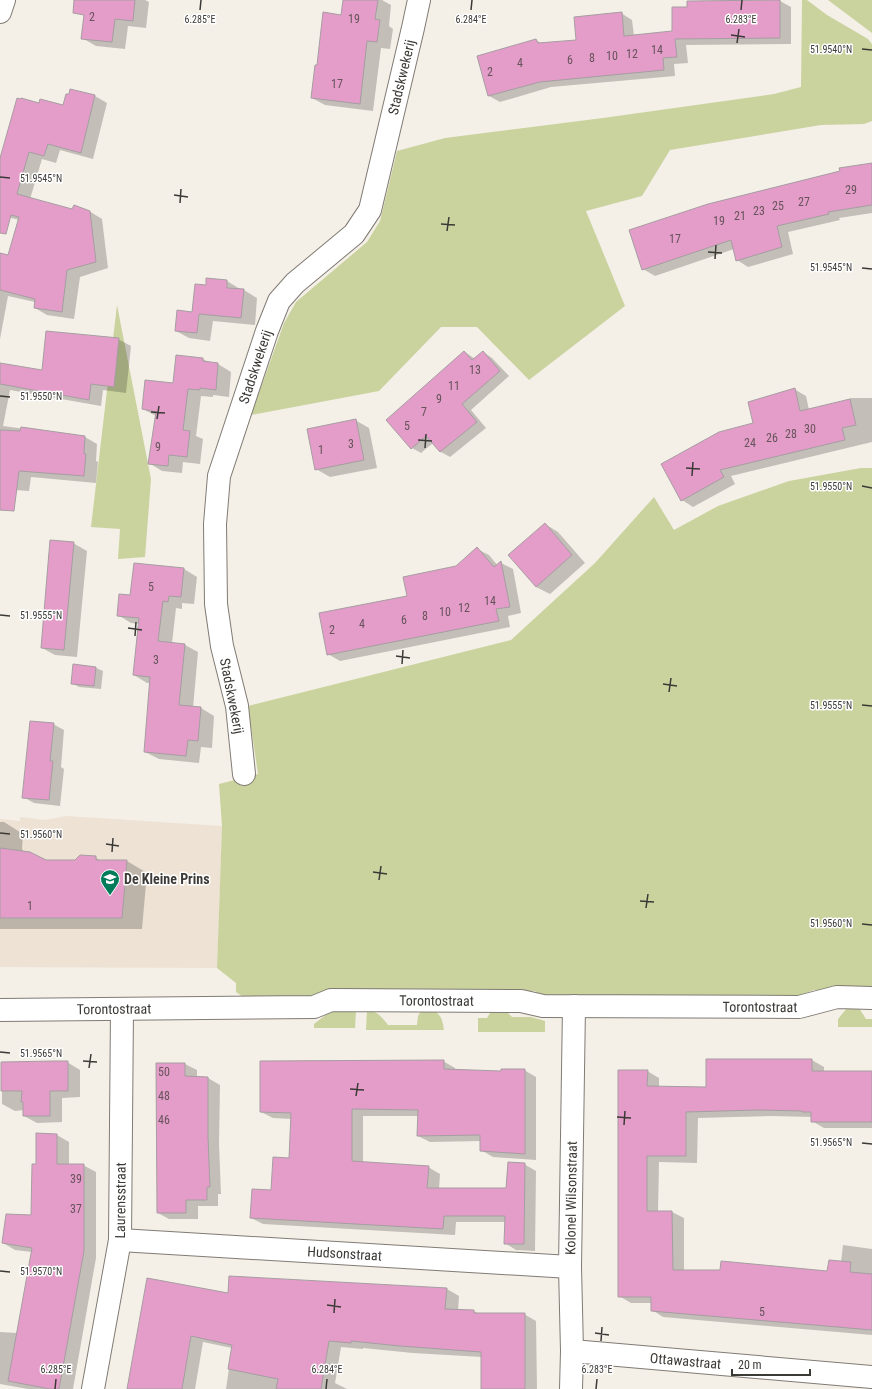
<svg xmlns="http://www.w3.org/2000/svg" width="872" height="1389" font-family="'Roboto Condensed',sans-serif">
	<rect width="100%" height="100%" fill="#f4efe7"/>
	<path fill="#ede2d4" d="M66,816L222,826L217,968L0,967V819L20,821V817L45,820Z"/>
	<path fill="#cad39e" d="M802,0H807L827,15L868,39L872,44V121L864,124L821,125L670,150L642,196L586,211L625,306L529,380L477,327H441L379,391L251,415L284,323L296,302L367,242L380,221L397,151L445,138L603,118L774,94L801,87Z
		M828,0H872V33Z
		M117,305L151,479L145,557L118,559L120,529L91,527Z
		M861,468H872V991L814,990L793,998L541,996L535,991L325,992L309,999L245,998L236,992V983L217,968L222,826L219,784L258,774L248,706L511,640L595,563L654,497L674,530L718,506L789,481Z
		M847,1008H859L866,1019H872V1027H838V1019Z
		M429,1009C441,1013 442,1018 444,1030H366L367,1010C377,1011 382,1017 388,1025H417L418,1016L421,1011Z
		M498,1010L508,1013L512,1017H531L545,1021V1032H478V1018H487L490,1013Z
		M331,1011H356L355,1028H314V1024Z"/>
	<path fill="#0003" d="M106,0H145L149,2L146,28L128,26L125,49L96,46L82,38Z
		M344,0H382L391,5L389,26L393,29L390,49L381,48L373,111L325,105L312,98L317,66L342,16Z
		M780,1L791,7V44L686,45L688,63L674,64L675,76L551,87L500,102L489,96L536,40L542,44L577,41L621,13L632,20L634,36L673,32Z
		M71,90L95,96L107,103L93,159L60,150L56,163L42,159L30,199L73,211H89L102,219L108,268L80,277L74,319L47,315L35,308V302L8,296L0,339V254L9,256L19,220L0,215V162L40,104L63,106L70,95Z
		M872,164V213L839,218L840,220L788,232L793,254L748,267L737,260L734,249L655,276L643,269Z
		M227,281L240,289V290H244L257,298L255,325L213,321L210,341L189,338L176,331L193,313L207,286Z
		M118,339L131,346L126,393L103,390L101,406L10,390L3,426L85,437L97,444L96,461L98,462L96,483L31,477L29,491L0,489V364L43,371Z
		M465,352L475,359L483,352L492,358L509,376L471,410L486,428L450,457L441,452L433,443L421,453L412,448Z
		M203,359L210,363L218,364L231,372L229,397L213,395V397L201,396L196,436L203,439L200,464L183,462L182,473L162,471L149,463L156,416L143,409L174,384Z
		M794,389L806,396L809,410L850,400V398H872V442L731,476L735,484L693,507L682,500L755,423Z
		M355,420L369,428L377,468L330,477L316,469Z
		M545,524L558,532L585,563L550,594L536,587Z
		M73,543L87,551L77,657L55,655L42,648Z
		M477,549L489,555L498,566L501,563L513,569L521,613L508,616L510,627L340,661L328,654L408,597L456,567Z
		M184,569L197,577L194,604L182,603V609L176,608L172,643L185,645L198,652L193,708H201L214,716L212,748L201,747L199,763L159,759L145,752L150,683H147L134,675L140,624L131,623L118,615L131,597Z
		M74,665L96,668L103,671L101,689L79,687L72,683Z
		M53,724L64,730L61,767L64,769L60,806L34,803L23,797Z
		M0,822H4L23,834L22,849L24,852L46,861H76L95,857L101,861H127L147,873L142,929H0Z
		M812,1060L824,1067V1072H872V1128H824L812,1121V1117L771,1116L698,1118L697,1163L659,1162L658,1212H672L684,1218V1271L828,1272L841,1262L843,1245L872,1249V1335L663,1317L652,1310V1303H631L619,1296L647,1071L659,1078V1087L707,1088Z
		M443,1061L455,1068V1070L502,1072L524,1070L536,1077V1160L493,1157L481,1150V1141L430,1142L418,1136L419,1116H363V1163L428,1167L440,1174L439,1189H507L524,1164L536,1171L535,1251L516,1250L505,1243L506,1222H456L455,1235L263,1224L251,1218L272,1191L290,1159L292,1119L273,1118L261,1112Z
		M67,1062L80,1070V1097L62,1098V1122L37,1123L24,1116V1110L15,1111L2,1104V1063Z
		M157,1064H185L197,1070V1078H208L220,1085L219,1144L221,1194H218V1206H198V1219H169L158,1213Z
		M37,1134L57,1135L69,1142V1165H83L96,1172V1258L73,1389H28L0,1384V1332L17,1333L32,1252L15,1250L3,1243L32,1216L37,1165Z
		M447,1289L459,1296L458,1311H474L479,1314H524L536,1321L537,1389H482V1357L413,1353L363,1348V1349L341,1347L335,1383L347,1389H226L232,1348L203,1342L195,1389H197H128L229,1295Z"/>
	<path fill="#e49dc8" stroke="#a69da2" d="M74,0H135L133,21L115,19L112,42L81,39L84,15L73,13Z
		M343,0H378L375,19L380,20L377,42L367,41L360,104L311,98L315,65H317L323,12L341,15Z
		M780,0V38L675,39L677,57L663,58L664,70L540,82L488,96L477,56L536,39L538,43L576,40L574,17L622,12L624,36L672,31V7H687V1Z
		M70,89L95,95L81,153L48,144L44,156L29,152L17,194L72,209L74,205L90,211L96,262L67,270L62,312L34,308L35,299L0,290V253L8,255L19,217L11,215L6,234L0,233V158L17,98L20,99L21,98L39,103L40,99L63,105L66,94H69Z
		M872,163V205L828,212L829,214L777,226L782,247L736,261L731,240L642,270L629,230L708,204L840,171L839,168Z
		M206,278L227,280V288L244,289L241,318L199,314L197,333L175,331L177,310L192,312L195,284L206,285Z
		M46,331L119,338L114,387L91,384L89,400L0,384V363L42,370Z
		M464,351L472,360L483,351L500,371L462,404L477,422L440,452L426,436L411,449L386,420Z
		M176,355L203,358V361L218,363L216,390L200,388V390L188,389L183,430L190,431L187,457L169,455L168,466L148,464L156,412L142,409L145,380L173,383Z
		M795,388L800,411L850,399L856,425L842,428L845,440L720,470L724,477L681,501L661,464L719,432L753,423L748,402Z
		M356,419L364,460L315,470L307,429Z
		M21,427L85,436L84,454H86L84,476L19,471L14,511L0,510V430L20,431Z
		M545,523L572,555L536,587L508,555Z
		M50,540L74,542L64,650L41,648Z
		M477,547L494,567L501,561L510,607L496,609L499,621L327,655L319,613L407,596L403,577L456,566Z
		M134,563L184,568L181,597L169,596L168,602L163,601L158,641L185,644L179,705L201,707L198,741L188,740L186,756L144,752L150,677L133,675L139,618L117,616L119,594L130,595Z
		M73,664L96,667L94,686L71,684Z
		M30,721L54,723L50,761H53L49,800L22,798Z
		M0,848L30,852L46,860H75L80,855L96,856V860H127L122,918H0Z
		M706,1059H812V1071H872V1122H811V1112H802V1111L758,1110L686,1112V1156H647V1211H672L673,1270H720L721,1261L827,1271L829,1260L851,1262L850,1272L872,1274V1330L651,1311V1297H618V1070H648L647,1086L706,1087Z
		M444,1060V1069L501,1071V1069H525V1154L480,1151V1135L417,1136L418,1110L352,1109V1161L429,1166L427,1188H506L508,1162L525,1163L524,1244H504L505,1216H444L443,1229L250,1218L252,1189L271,1190L273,1157L289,1158L291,1113L260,1112V1061Z
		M54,1061H68V1091H50V1116H23V1102H21L22,1091H1V1062Z
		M156,1063H185V1076L208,1077V1137L210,1187H207V1200H186V1213H157Z
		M36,1133L57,1134V1164H84V1251L59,1389H50L8,1381L32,1248L2,1243L6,1214L31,1215L32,1164H36Z
		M229,1276L447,1288L445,1309L474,1310V1313H525V1389H481V1352L400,1346L351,1341V1343L329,1341L321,1389H276L278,1379L228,1369L232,1345L191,1336L182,1389H127L147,1278L228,1293Z"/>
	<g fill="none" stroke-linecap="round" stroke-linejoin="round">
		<g stroke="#807b74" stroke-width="24">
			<g id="minor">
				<path d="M0,12L4,0"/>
				<path id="s1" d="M244,774L237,706L222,646L216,604L215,524L219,476L267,331L279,301L295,283L354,234L370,210L413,28L419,0"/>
				<path id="s2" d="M0,1010L314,1007L331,1000L521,1001L543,1006L799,1007L837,997L872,998"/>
				<path id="s3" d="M120,1240L570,1267"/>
				<path id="s4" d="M572,1351L872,1377"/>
				<path id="s5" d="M93,1389L120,1240L122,1009"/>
				<path id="s6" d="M571,1389L572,1351L570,1267L574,1006"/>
			</g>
		</g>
		<use href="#minor" stroke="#fff" stroke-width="22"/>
	</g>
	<path fill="none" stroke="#3c3a37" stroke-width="1.5" d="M200,10L201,0M471,10L472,0M741,10L742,0M731,35L745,37M737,43L739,29M862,49L872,50M0,177L10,178M174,195L188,197M180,203L181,189M441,224L455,225M447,231L449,217M708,252L722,253M715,259L716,245M862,268L872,269M0,396L10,397M151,412L165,413M157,419L159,406M418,440L432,441M425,448L426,434M686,468L700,469M692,476L693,462M862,486L872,488M0,615L10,616M128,628L142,630M135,636L136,622M396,656L410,658M402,664L403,650M663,684L677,686M669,692L671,678M862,705L872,706M0,833L10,834M106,844L119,846M112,852L113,838M373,872L387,874M379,880L381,866M640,901L654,902M646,908L648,894M862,924L872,925M0,1052L10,1053M83,1061L97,1062M89,1068L91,1054M350,1089L364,1090M356,1096L358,1083M617,1117L631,1118M624,1125L625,1111M862,1143L872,1144M0,1271L10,1272M327,1305L341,1307M334,1313L335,1299M595,1333L609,1335M601,1341L602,1327M55,1389L56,1379M326,1389L327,1379M596,1389L597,1379"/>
	<defs>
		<g id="school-pin" transform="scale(1)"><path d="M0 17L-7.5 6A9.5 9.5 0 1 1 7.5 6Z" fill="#007c5b" stroke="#fff"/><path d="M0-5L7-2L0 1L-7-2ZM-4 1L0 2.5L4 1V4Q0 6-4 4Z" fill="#fff"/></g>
	</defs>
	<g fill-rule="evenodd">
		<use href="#school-pin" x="110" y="879"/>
	</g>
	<g text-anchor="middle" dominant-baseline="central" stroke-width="3" stroke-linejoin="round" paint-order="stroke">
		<g font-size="12" fill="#66535b">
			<text x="92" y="17">2</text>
			<text x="354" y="19">19</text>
			<text x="657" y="50">14</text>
			<text x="632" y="54">12</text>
			<text x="612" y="56">10</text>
			<text x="592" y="58">8</text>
			<text x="570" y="60">6</text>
			<text x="520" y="63">4</text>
			<text x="490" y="72">2</text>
			<text x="337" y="84">17</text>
			<text x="851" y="190">29</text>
			<text x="804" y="202">27</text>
			<text x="778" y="206">25</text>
			<text x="759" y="211">23</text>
			<text x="740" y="216">21</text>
			<text x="719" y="221">19</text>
			<text x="675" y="239">17</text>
			<text x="475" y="370">13</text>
			<text x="454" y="386">11</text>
			<text x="439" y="399">9</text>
			<text x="424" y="412">7</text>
			<text x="407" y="426">5</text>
			<text x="810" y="429">30</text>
			<text x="791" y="434">28</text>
			<text x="772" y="438">26</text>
			<text x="750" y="443">24</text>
			<text x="351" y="444">3</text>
			<text x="158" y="447">9</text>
			<text x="321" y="450">1</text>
			<text x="151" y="587">5</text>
			<text x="490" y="601">14</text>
			<text x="464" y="608">12</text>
			<text x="445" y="612">10</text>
			<text x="425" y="616">8</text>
			<text x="404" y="620">6</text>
			<text x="362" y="624">4</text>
			<text x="332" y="630">2</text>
			<text x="156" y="660">3</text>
			<text x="30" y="906">1</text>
			<text x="164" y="1072">50</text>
			<text x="164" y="1096">48</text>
			<text x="164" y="1120">46</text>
			<text x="76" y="1179">39</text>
			<text x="76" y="1209">37</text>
			<text x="762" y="1312">5</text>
		</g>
		<g font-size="14" fill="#3c3a37" stroke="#fff">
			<text stroke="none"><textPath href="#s1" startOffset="752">Stadskwekerij</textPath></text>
			<text stroke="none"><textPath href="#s1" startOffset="416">Stadskwekerij</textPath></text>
			<text transform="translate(232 696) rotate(79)">Stadskwekerij</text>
			<text stroke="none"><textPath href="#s2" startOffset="438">Torontostraat</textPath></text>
			<text stroke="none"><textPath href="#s2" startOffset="762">Torontostraat</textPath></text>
			<text stroke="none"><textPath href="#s2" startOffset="114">Torontostraat</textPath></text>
			<text stroke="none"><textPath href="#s6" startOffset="191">Kolonel Wilsonstraat</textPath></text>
			<text stroke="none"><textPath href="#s5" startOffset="191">Laurensstraat</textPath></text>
			<text stroke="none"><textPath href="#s3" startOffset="225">Hudsonstraat</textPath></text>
			<text stroke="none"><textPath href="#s4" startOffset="114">Ottawastraat</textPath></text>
		</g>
		<g font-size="14" font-weight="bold" fill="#3c3a37" stroke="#fff" text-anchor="start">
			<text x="124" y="879">De Kleine Prins</text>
		</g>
	</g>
	<g font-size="10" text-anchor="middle" fill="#3c3a37" stroke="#fff" stroke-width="3" stroke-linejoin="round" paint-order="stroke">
		<text x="200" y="23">6.285°E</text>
		<text x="471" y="23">6.284°E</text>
		<text x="741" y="23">6.283°E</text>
		<text x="831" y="53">51.9540°N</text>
		<text x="41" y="182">51.9545°N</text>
		<text x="831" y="271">51.9545°N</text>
		<text x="41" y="400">51.9550°N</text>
		<text x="831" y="490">51.9550°N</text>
		<text x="41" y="619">51.9555°N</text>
		<text x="831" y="709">51.9555°N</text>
		<text x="41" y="838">51.9560°N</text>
		<text x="831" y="927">51.9560°N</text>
		<text x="41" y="1057">51.9565°N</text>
		<text x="831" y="1146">51.9565°N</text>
		<text x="41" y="1275">51.9570°N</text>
		<text x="56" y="1373">6.285°E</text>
		<text x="327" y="1373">6.284°E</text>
		<text x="597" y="1373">6.283°E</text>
	</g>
	<path d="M732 1369v6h78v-6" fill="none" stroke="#3c3a37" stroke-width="2"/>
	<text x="738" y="1369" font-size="12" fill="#3c3a37" stroke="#ffffff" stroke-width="3" paint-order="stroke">20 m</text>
</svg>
